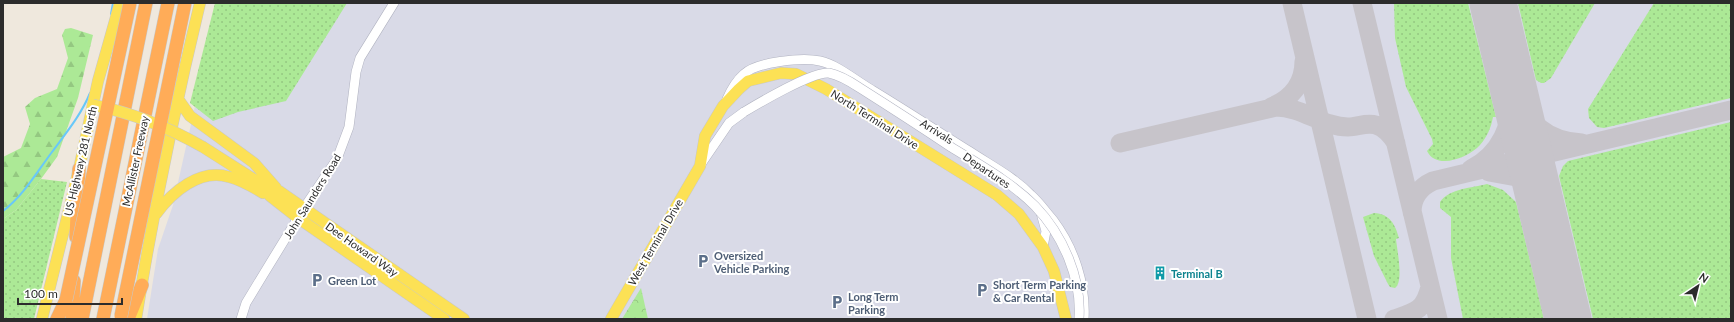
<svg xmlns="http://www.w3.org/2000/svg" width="1734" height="322" font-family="Lato,sans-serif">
	<defs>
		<pattern id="grass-dots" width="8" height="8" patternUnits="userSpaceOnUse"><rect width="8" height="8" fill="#ace996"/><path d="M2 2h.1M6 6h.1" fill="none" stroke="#94c881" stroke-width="1.8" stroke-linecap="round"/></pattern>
		<pattern id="forest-firs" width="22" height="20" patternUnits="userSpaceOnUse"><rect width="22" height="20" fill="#ace996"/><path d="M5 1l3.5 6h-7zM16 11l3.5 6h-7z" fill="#94c881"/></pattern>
		<pattern id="park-crowns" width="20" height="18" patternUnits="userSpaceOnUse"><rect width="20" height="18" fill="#ace996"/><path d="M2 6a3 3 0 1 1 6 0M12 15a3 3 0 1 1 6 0" fill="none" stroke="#94c881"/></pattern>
	</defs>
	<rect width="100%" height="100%" fill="#efe8dd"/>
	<path fill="#d9dae7" d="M218,3H1731V319H147L158,249L173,205Z"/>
	<path fill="url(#grass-dots)" d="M215,3H347L286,101L238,112L213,121L190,103Z
		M1394,3H1468L1496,117H1493C1491,128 1487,137 1480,145C1469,157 1437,171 1427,151L1433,144L1432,139L1406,87L1395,38Z
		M1518,3H1595L1551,78L1544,83H1541L1536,80Z
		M1654,3H1731V98L1604,128L1597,127L1589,118L1588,109Z
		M1731,122V319H1593L1559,176L1563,166L1568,161Z
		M41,179L67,182L34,319H3V219L16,210Z
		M1487,184L1503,190L1516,202L1544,319H1463L1451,258V217L1440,208V202C1450,188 1472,188 1487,184Z
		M1374,213C1390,214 1395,224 1399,238L1396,239C1397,250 1404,282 1395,288L1390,287L1388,284L1374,256L1363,217Z"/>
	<path fill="url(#forest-firs)" d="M71,28L93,35L78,98L57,157L41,179L16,210L3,219V157L21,148L30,124L25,107L35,98L57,89L68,58L62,35L65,29Z"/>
	<path fill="url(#park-crowns)" d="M641,288L648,319H622Z"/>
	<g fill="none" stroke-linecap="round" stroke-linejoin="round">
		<path stroke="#68c8f9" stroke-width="2" d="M111,14L113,3
			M3,211C23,196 37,172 52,152C66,133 81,115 90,93"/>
		<path stroke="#c7c4ca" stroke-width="19" d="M1292,3L1367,319
			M1362,3L1438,319
			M1515,91C1528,123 1546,141 1582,143
			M1271,107C1291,99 1304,83 1304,61
			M1120,143L1276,107C1302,107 1323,127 1348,127C1358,127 1366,122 1376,125C1385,128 1391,135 1396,143
			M1471,169C1503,153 1513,122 1513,88
			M1489,172L1522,178L1538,192
			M1412,212C1412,197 1420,187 1433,181L1731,110
			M1394,319C1415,312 1424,311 1430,287"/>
		<path stroke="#c7c4ca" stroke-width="47" d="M1493,3L1568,319"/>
		<g stroke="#b1b3c1" stroke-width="10">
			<path id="minor" d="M727,99C731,90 736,81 744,74C757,62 802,57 820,61C838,65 856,81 872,90C905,110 937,131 969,151C990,165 1014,177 1031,195C1039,202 1046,212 1053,220C1074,248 1086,284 1084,319
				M701,164L729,123L744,112
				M1041,213L1046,231L1043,247
				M241,319L246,303L263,275L304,208L337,159L349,127L356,72L360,58L394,3"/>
		</g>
		<g stroke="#c8c8c8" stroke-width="12">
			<path id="major" d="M178,99L190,116L254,163L276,188
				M203,147L258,182L279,191L464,319
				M260,184L270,196L298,218L444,319
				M156,214C172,192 200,168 229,177C241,180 253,187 263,193
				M42,319L79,169L98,81L120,3
				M136,319C153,213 175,107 200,3
				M611,319L700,166L705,136L723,106L739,89L748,81L781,73L796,74L826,89L997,195L1019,214L1043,247L1054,271L1066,319"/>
		</g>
		<g stroke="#c8c8c8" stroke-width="14">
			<path id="highway" d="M76,237L79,169
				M57,319L66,300
				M72,319L74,281
				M82,319L146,3
				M103,319L168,3
				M128,319L142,285"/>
		</g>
		<use href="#minor" stroke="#fff" stroke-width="9"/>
		<use href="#major" stroke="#fce155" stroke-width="11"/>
		<use href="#highway" stroke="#ffac58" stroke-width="13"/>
		<g stroke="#b1b3c1" stroke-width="10" stroke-linecap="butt">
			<path id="minor-bridge" d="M744,112C759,103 813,71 829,73C839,75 851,82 860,88C890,107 921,127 951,147C980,165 1011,182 1035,206C1063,235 1082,279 1079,319"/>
		</g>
		<g stroke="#c8c8c8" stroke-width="12" stroke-linecap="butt">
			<path id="major-bridge" d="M93,105C133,113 168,127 203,147"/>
		</g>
		<g stroke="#c8c8c8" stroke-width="14" stroke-linecap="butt">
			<path id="highway-bridge" d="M66,300L130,3
				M121,316L185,3"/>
		</g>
		<use href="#minor-bridge" stroke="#fff" stroke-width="9"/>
		<use href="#major-bridge" stroke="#fce155" stroke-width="11"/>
		<use href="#highway-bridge" stroke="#ffac58" stroke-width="13"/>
	</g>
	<defs>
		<g id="parking-bare" transform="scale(1.08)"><path d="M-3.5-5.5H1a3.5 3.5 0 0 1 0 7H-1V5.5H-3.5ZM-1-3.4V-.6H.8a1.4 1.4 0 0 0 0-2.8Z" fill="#5c6f8a" stroke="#fff" stroke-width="2.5" paint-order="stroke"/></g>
		<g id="building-bare" transform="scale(1.08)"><path d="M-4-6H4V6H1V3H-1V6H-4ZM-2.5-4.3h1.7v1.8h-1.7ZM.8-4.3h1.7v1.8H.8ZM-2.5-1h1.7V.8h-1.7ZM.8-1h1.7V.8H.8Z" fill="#0f9aa8" stroke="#fff" stroke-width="2.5" paint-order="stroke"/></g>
	</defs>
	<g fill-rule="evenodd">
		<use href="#parking-bare" x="703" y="261"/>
		<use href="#building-bare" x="1160" y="273"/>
		<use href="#parking-bare" x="317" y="280"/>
		<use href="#parking-bare" x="982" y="290"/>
		<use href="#parking-bare" x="837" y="302"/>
	</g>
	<g text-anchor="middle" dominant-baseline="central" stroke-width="4" stroke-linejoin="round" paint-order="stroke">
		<g font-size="11" fill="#2c2c2c" stroke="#fff">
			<text transform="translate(875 119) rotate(32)">North Terminal Drive</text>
			<text transform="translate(937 131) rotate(32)">Arrivals</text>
			<text transform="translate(80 161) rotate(-77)">US Highway 281 North</text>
			<text transform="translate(135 161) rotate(-78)">McAllister Freeway</text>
			<text transform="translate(987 170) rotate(34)">Departures</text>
			<text transform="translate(312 196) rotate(-58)">John Saunders Road</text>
			<text transform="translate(655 242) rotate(-60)">West Terminal Drive</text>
			<text transform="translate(362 249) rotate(35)">Dee Howard Way</text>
		</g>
		<g font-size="11" font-weight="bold" fill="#4e5e75" stroke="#fff" text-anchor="start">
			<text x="714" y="255">Oversized<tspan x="714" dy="13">Vehicle Parking</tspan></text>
			<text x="328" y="280">Green Lot</text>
			<text x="993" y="284">Short Term Parking<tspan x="993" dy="13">&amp; Car Rental</tspan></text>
			<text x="848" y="296">Long Term<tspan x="848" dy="13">Parking</tspan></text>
		</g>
		<g font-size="11" font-weight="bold" fill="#0d838f" stroke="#fff" text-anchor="start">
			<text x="1171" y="273">Terminal B</text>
		</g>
	</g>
	<rect width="1734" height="322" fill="none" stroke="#2c2c2c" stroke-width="8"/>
	<g transform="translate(1698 286) rotate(35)" stroke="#ffffff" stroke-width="3" paint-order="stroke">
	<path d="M0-3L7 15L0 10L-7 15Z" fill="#2c2c2c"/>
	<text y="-6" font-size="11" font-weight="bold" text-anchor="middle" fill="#2c2c2c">N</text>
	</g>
	<path d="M18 298v6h104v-6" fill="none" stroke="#2c2c2c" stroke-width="2"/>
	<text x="24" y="298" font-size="12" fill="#2c2c2c" stroke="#ffffff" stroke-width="3" paint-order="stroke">100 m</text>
</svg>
